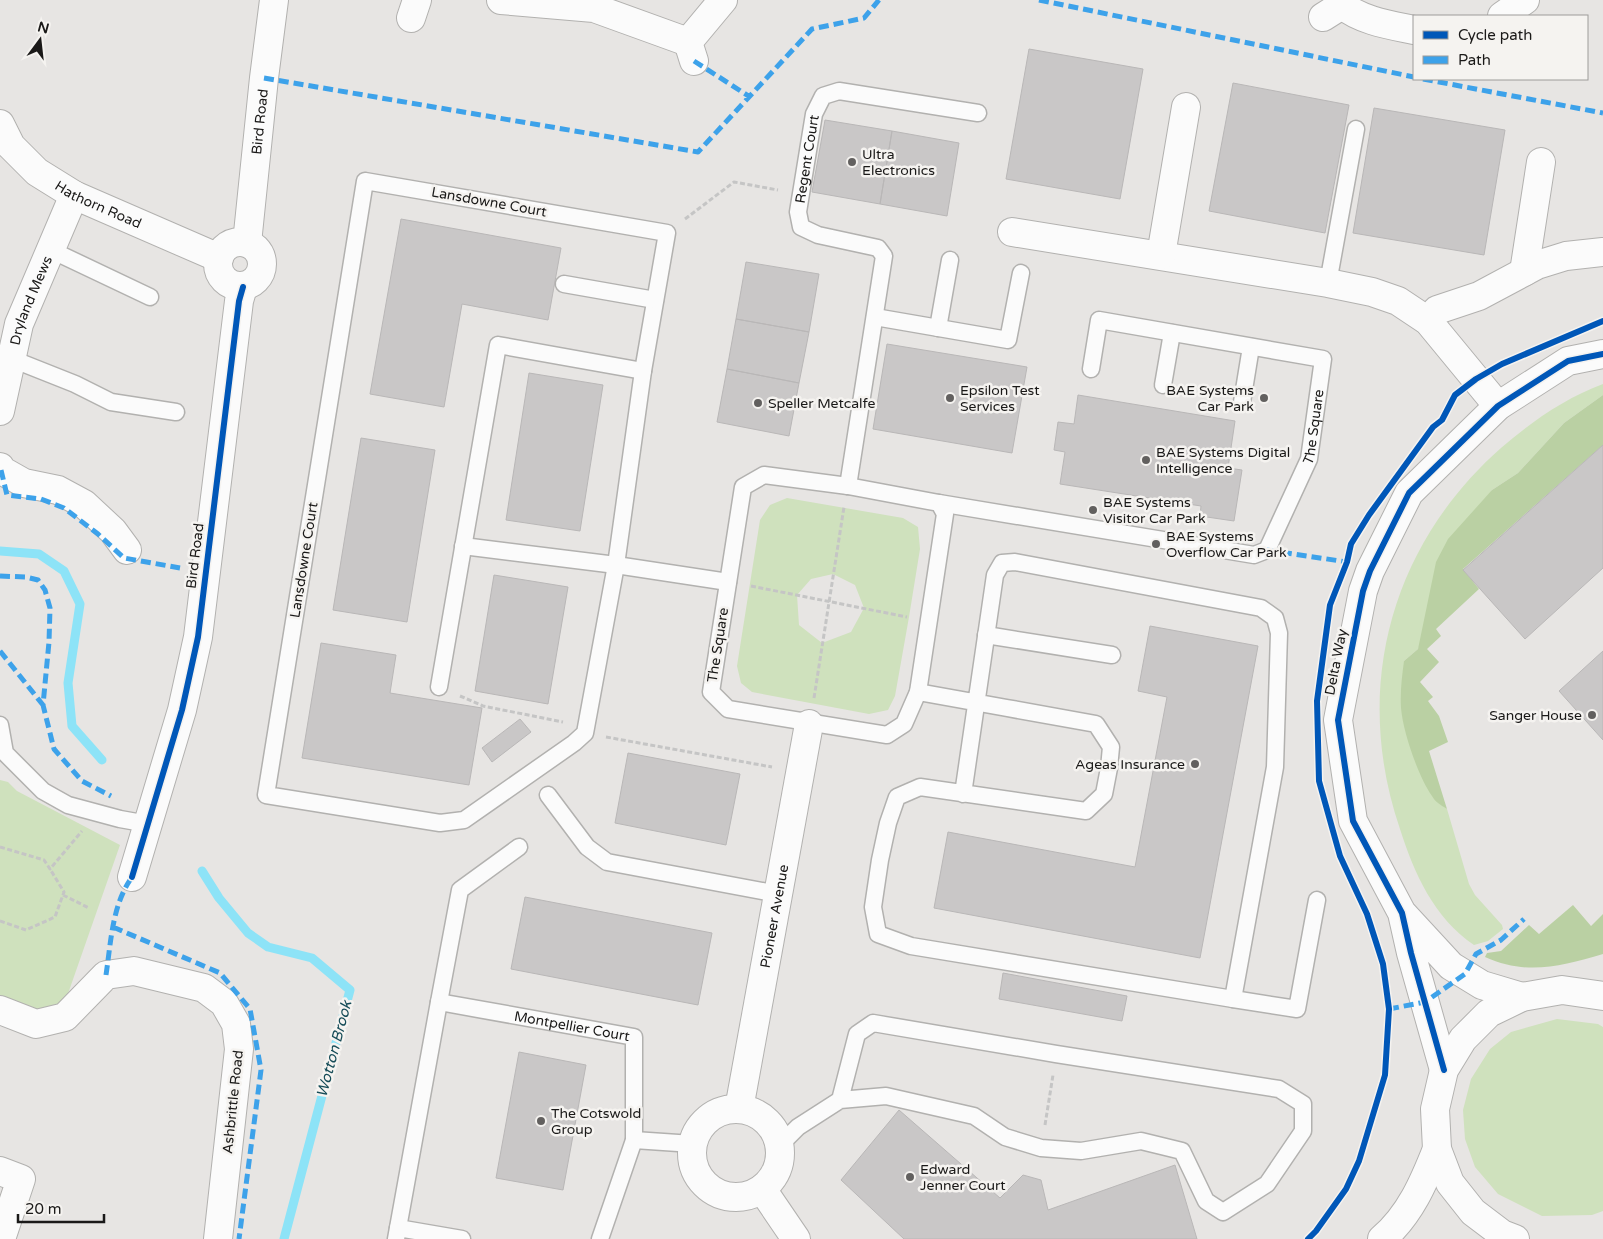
<svg xmlns="http://www.w3.org/2000/svg" width="1603" height="1239" font-family="'Varela Round',sans-serif">
	<rect width="100%" height="100%" fill="#e7e5e3"/>
	<path fill="#cfe1bd" fill-rule="evenodd" d="M1603,384V395L1564,423L1518,473L1492,490L1418,649L1404,661L1439,803L1447,809L1469,884L1475,895L1502,925L1503,929L1488,941L1474,945C1434,918 1414,873 1400,829C1352,689 1390,546 1501,448C1531,422 1565,398 1603,384Z
		M787,498L903,518L918,527L920,549L909,617L895,696L888,710L869,714L752,692L741,683L737,666L760,520L770,505ZM833,574L855,585L864,608L851,632L822,643L799,625L797,595L811,579Z
		M0,780L8,782L17,791L120,845L63,1008L36,1011L0,996Z
		M1557,1019L1598,1024L1603,1027V1211L1592,1215L1542,1216L1498,1194L1475,1167L1465,1139L1463,1110L1471,1079L1490,1049L1511,1032Z"/>
	<path fill="#bad0a3" d="M1603,395V445L1463,569L1479,589L1436,629L1441,636L1427,649L1439,662L1420,682L1433,697L1428,701L1439,716L1448,742L1429,751L1447,809C1441,805 1435,802 1432,796C1418,776 1403,732 1401,708C1400,692 1402,676 1404,661L1418,649L1436,562L1448,539L1492,490L1518,473L1564,423Z
		M1573,905L1591,926L1603,914V954C1561,966 1527,976 1485,957L1487,953L1501,951L1529,925L1539,934Z"/>
	<g fill="none" stroke-linecap="round" stroke-linejoin="round">
		<path stroke="#8de3f7" stroke-width="9" d="M0,551L39,554L64,571L80,604L68,683L72,726L102,760
			M202,871L219,898L248,933L268,947L312,958L350,990L284,1239"/>
	</g>
	<path fill="#c9c7c7" stroke="#b9b7b7" d="M1029,49L1143,69L1120,199L1006,179Z
		M1233,83L1349,105L1325,233L1209,211Z
		M1374,108L1505,130L1484,255L1353,233Z
		M825,120L892,131L880,204L812,192Z
		M892,131L959,143L947,216L880,204Z
		M401,219L561,248L548,320L462,304L444,407L370,394Z
		M746,262L819,274L809,332L736,319Z
		M736,319L809,332L799,383L727,369Z
		M887,344L1027,367L1012,453L873,429Z
		M727,369L799,383L789,436L717,422Z
		M529,373L603,385L580,531L506,520Z
		M1078,395L1235,421L1228,468L1242,470L1234,521L1200,516L1201,506L1060,484L1065,452L1054,450L1058,422L1074,424Z
		M361,438L435,450L407,622L333,610Z
		M1603,445V568L1525,639L1463,570Z
		M494,575L568,587L548,704L475,691Z
		M1150,626L1258,646L1200,958L934,908L948,832L1135,867L1167,697L1138,691Z
		M321,643L396,655L390,693L482,708L469,785L302,758Z
		M1603,651V740L1559,691Z
		M520,719L531,732L492,762L482,748Z
		M628,753L740,774L726,845L615,823Z
		M525,897L712,933L698,1005L511,969Z
		M1003,973L1127,996L1122,1021L999,999Z
		M519,1052L586,1065L563,1190L496,1178Z
		M899,1110L1000,1198L1023,1175L1041,1180L1048,1210L1175,1165L1197,1239H904L841,1180Z"/>
	<g fill="none" stroke-linecap="round" stroke-linejoin="round">
		<g stroke="#b2b1af" stroke-width="19">
			<g id="service">
				<path d="M365,181L667,233L643,371L616,565L585,733L574,743L464,820L440,823L266,795Z"/>
				<path d="M51,250L150,297"/>
				<path d="M1328,283L1356,129"/>
				<path d="M564,284L655,300"/>
				<path d="M875,317L1008,340L1021,273"/>
				<path d="M938,328L950,260"/>
				<path d="M12,359L75,384L111,402L176,412"/>
				<path d="M1163,385L1172,333"/>
				<path d="M1242,402L1251,347"/>
				<path d="M764,475L848,486L939,503L945,514L918,692L904,724L887,735L728,709L711,692L743,487Z"/>
				<path id="s1" d="M848,486L884,256L878,248L818,235L801,227L798,212L814,114L823,96L839,91L978,113"/>
				<path id="s2" d="M939,503L1254,555L1267,550L1309,459L1323,359L1099,320L1091,369"/>
				<path d="M463,546L616,565L728,582"/>
				<path d="M986,635L1112,655"/>
				<path d="M439,687L498,345L643,371"/>
				<path d="M918,692C977,703 1037,713 1096,724L1111,747L1109,768L1104,794L1086,811L920,787L897,797L888,823L880,860L873,907L878,934L911,946L1233,999L1275,767L1279,633L1275,618L1261,608L1015,562L1002,563L995,575L963,794"/>
				<path d="M0,725L5,753L43,791L68,805L120,819L148,824"/>
				<path d="M548,795L587,847L607,862L778,894"/>
				<path d="M1233,999L1297,1009L1317,900"/>
				<path d="M439,1002L460,890L519,847"/>
				<path d="M634,1140L693,1144"/>
				<path d="M780,1145L798,1127L840,1100L886,1096L974,1116L1005,1137L1041,1148L1081,1151L1141,1141L1182,1151L1206,1201L1223,1212L1267,1184L1303,1131V1104L1279,1089L1056,1054L873,1023L857,1034L840,1100"/>
				<path d="M398,1228L462,1239"/>
				<path id="s3" d="M396,1239L439,1002L634,1037V1140L600,1239"/>
			</g>
		</g>
		<g stroke="#b2b1af" stroke-width="30">
			<g id="minor">
				<path d="M501,0L594,8L688,42"/>
				<path d="M1342,5C1362,21 1390,25 1414,30"/>
				<path d="M1502,16L1525,0"/>
				<path d="M1323,17L1342,5L1343,0"/>
				<path d="M411,18L417,0"/>
				<path d="M694,61L688,42L723,0"/>
				<path id="s4" d="M0,124L11,146L37,172L74,195L219,258"/>
				<path d="M1012,232L1328,283L1372,292L1398,301L1428,321L1498,406"/>
				<circle cx="240" cy="264" r="22"/>
				<path id="s5" d="M247,243L264,78L274,0"/>
				<path d="M1161,255L1186,107"/>
				<path d="M1524,272L1541,162"/>
				<path d="M1428,321L1437,310L1479,296L1537,265L1566,256L1603,252"/>
				<path id="s6" d="M0,411L19,324L74,195"/>
				<path d="M0,467L1,470L24,483L58,490L84,504L113,531L127,550"/>
				<path d="M132,877L182,710L198,637L239,301L243,287"/>
				<path d="M0,1010L36,1024L65,1017L106,975L134,971L204,988L224,1003L236,1024L239,1049L218,1239"/>
				<path id="s7" d="M739,1109L809,724"/>
				<circle cx="736" cy="1153" r="44"/>
				<path d="M0,1171L21,1179L1,1239"/>
				<path d="M762,1189L796,1239"/>
			</g>
		</g>
		<g stroke="#b2b1af" stroke-width="30">
			<path id="tertiary" d="M1403,914L1451,966L1482,985L1522,997
				M1444,1070L1411,953L1402,913L1353,821L1338,720L1363,591L1370,571L1409,493L1498,406L1568,361L1603,354
				M1382,1239C1410,1215 1424,1182 1437,1149"/>
		</g>
		<g stroke="#b2b1af" stroke-width="30">
			<path id="secondary" d="M1515,1239L1502,1234L1473,1212L1450,1183L1437,1149L1435,1109L1444,1070L1463,1039L1489,1013L1522,997L1562,990L1603,996"/>
		</g>
		<path stroke="#c5c5c5" stroke-width="3" stroke-dasharray="5 2.5" stroke-linecap="butt" d="M685,219L734,182L778,190
			M751,586L907,617
			M460,696L483,706L563,722
			M814,698L844,507
			M606,737L772,767
			M0,847L44,860L50,869L82,831
			M63,895L89,908
			M0,921L26,930L55,917L64,892L50,869
			M1045,1125L1053,1075"/>
		<use href="#service" stroke="#fbfbfb" stroke-width="16"/>
		<use href="#minor" stroke="#fbfbfb" stroke-width="28"/>
		<use href="#tertiary" stroke="#fbfbfb" stroke-width="28"/>
		<use href="#secondary" stroke="#fbfbfb" stroke-width="28"/>
		<path stroke="#3da2ea" stroke-width="5" stroke-dasharray="10 5" stroke-linecap="butt" d="M1039,0L1414,77
			M694,61L750,97
			M264,78L698,152L812,29L864,18L879,0
			M1423,79L1603,113
			M1,470L7,495L41,499L64,508L98,534L124,558L180,568
			M1267,550L1347,562
			M0,576L26,577L38,580L45,590L50,608L49,642L43,705L54,749L82,781L111,796
			M0,651L43,705
			M113,927L220,973L250,1009L261,1070L239,1239
			M106,975C111,942 112,905 132,877
			M1389,1009L1425,1002L1465,974L1476,954L1501,940L1524,919"/>
		<g stroke="#f5f3f0" stroke-width="9">
			<path id="cycleway" d="M132,877L182,710L198,637L239,301L243,287
				M1444,1070L1411,953L1402,913L1353,821L1338,720L1363,591L1370,571L1409,493L1498,406L1568,361L1603,354
				M1308,1239L1316,1231L1346,1189L1359,1161L1385,1075L1389,1009L1383,964L1367,914L1340,856L1319,781L1317,701L1330,605L1347,562L1351,544L1369,515L1433,427L1442,420L1455,395L1476,379L1502,364L1603,321"/>
		</g>
		<use href="#cycleway" stroke="#0057b8" stroke-width="6"/>
	</g>
	<g fill="#62605f" stroke="#f5f3f0" stroke-width="2">
		<circle cx="852" cy="162" r="5"/>
		<circle cx="950" cy="398" r="5"/>
		<circle cx="1264" cy="398" r="5"/>
		<circle cx="758" cy="403" r="5"/>
		<circle cx="1146" cy="460" r="5"/>
		<circle cx="1093" cy="510" r="5"/>
		<circle cx="1156" cy="544" r="5"/>
		<circle cx="1592" cy="715" r="5"/>
		<circle cx="1195" cy="764" r="5"/>
		<circle cx="541" cy="1121" r="5"/>
		<circle cx="910" cy="1177" r="5"/>
	</g>
	<g text-anchor="middle" dominant-baseline="central" stroke-width="5" stroke-linejoin="round" paint-order="stroke">
		<g font-size="14" fill="#1a1918" stroke="#f5f3f0">
			<text stroke="none"><textPath href="#s5" startOffset="122">Bird Road</textPath></text>
			<text stroke="none"><textPath href="#s1" startOffset="392">Regent Court</textPath></text>
			<text transform="translate(489 202) rotate(10)">Lansdowne Court</text>
			<text stroke="none"><textPath href="#s4" startOffset="131">Hathorn Road</textPath></text>
			<text stroke="none"><textPath href="#s6" startOffset="115">Dryland Mews</textPath></text>
			<text stroke="none"><textPath href="#s2" startOffset="466">The Square</textPath></text>
			<text transform="translate(195 556) rotate(-83)">Bird Road</text>
			<text transform="translate(304 560) rotate(-81)">Lansdowne Court</text>
			<text transform="translate(718 645) rotate(-81)">The Square</text>
			<text transform="translate(1336 662) rotate(-79)">Delta Way</text>
			<text stroke="none"><textPath href="#s7" startOffset="196">Pioneer Avenue</textPath></text>
			<text stroke="none"><textPath href="#s3" startOffset="376">Montpellier Court</textPath></text>
			<text transform="translate(233 1102) rotate(-84)">Ashbrittle Road</text>
		</g>
		<g font-size="14" fill="#1a1918" stroke="#f5f3f0" text-anchor="start">
			<text x="862" y="154">Ultra<tspan x="862" dy="16">Electronics</tspan></text>
			<text x="960" y="390">Epsilon Test<tspan x="960" dy="16">Services</tspan></text>
			<text x="1254" y="390" text-anchor="end">BAE Systems<tspan x="1254" dy="16">Car Park</tspan></text>
			<text x="768" y="403">Speller Metcalfe</text>
			<text x="1156" y="452">BAE Systems Digital<tspan x="1156" dy="16">Intelligence</tspan></text>
			<text x="1103" y="502">BAE Systems<tspan x="1103" dy="16">Visitor Car Park</tspan></text>
			<text x="1166" y="536">BAE Systems<tspan x="1166" dy="16">Overflow Car Park</tspan></text>
			<text x="1582" y="715" text-anchor="end">Sanger House</text>
			<text x="1185" y="764" text-anchor="end">Ageas Insurance</text>
			<text x="551" y="1113">The Cotswold<tspan x="551" dy="16">Group</tspan></text>
			<text x="920" y="1169">Edward<tspan x="920" dy="16">Jenner Court</tspan></text>
		</g>
		<g font-size="15" font-style="italic" fill="#164c58" stroke="#f5f3f0">
			<text transform="translate(334 1049) rotate(-75)">Wotton Brook</text>
		</g>
	</g>
	<rect x="1413" y="15" width="175" height="65" fill="#f5f3f0" stroke="#9d9c9a"/>
	<rect x="1423" y="31" width="25" height="8" fill="#0057b8" stroke="#9d9c9a"/>
	<text x="1458" y="40" font-size="15" fill="#1a1918">Cycle path</text>
	<rect x="1423" y="56" width="25" height="8" fill="#3da2ea" stroke="#9d9c9a"/>
	<text x="1458" y="65" font-size="15" fill="#1a1918">Path</text>
	<g transform="translate(40 40) rotate(15)" stroke="#f5f3f0" stroke-width="4" paint-order="stroke">
	<path d="M0-4L9 19L0 12L-9 19Z" fill="#1a1918"/>
	<text y="-8" font-size="14" font-weight="bold" text-anchor="middle" fill="#1a1918">N</text>
	</g>
	<path d="M18 1214v8h86v-8" fill="none" stroke="#1a1918" stroke-width="2.5"/>
	<text x="25" y="1214" font-size="15" fill="#1a1918" stroke="#f5f3f0" stroke-width="4" paint-order="stroke">20 m</text>
</svg>
